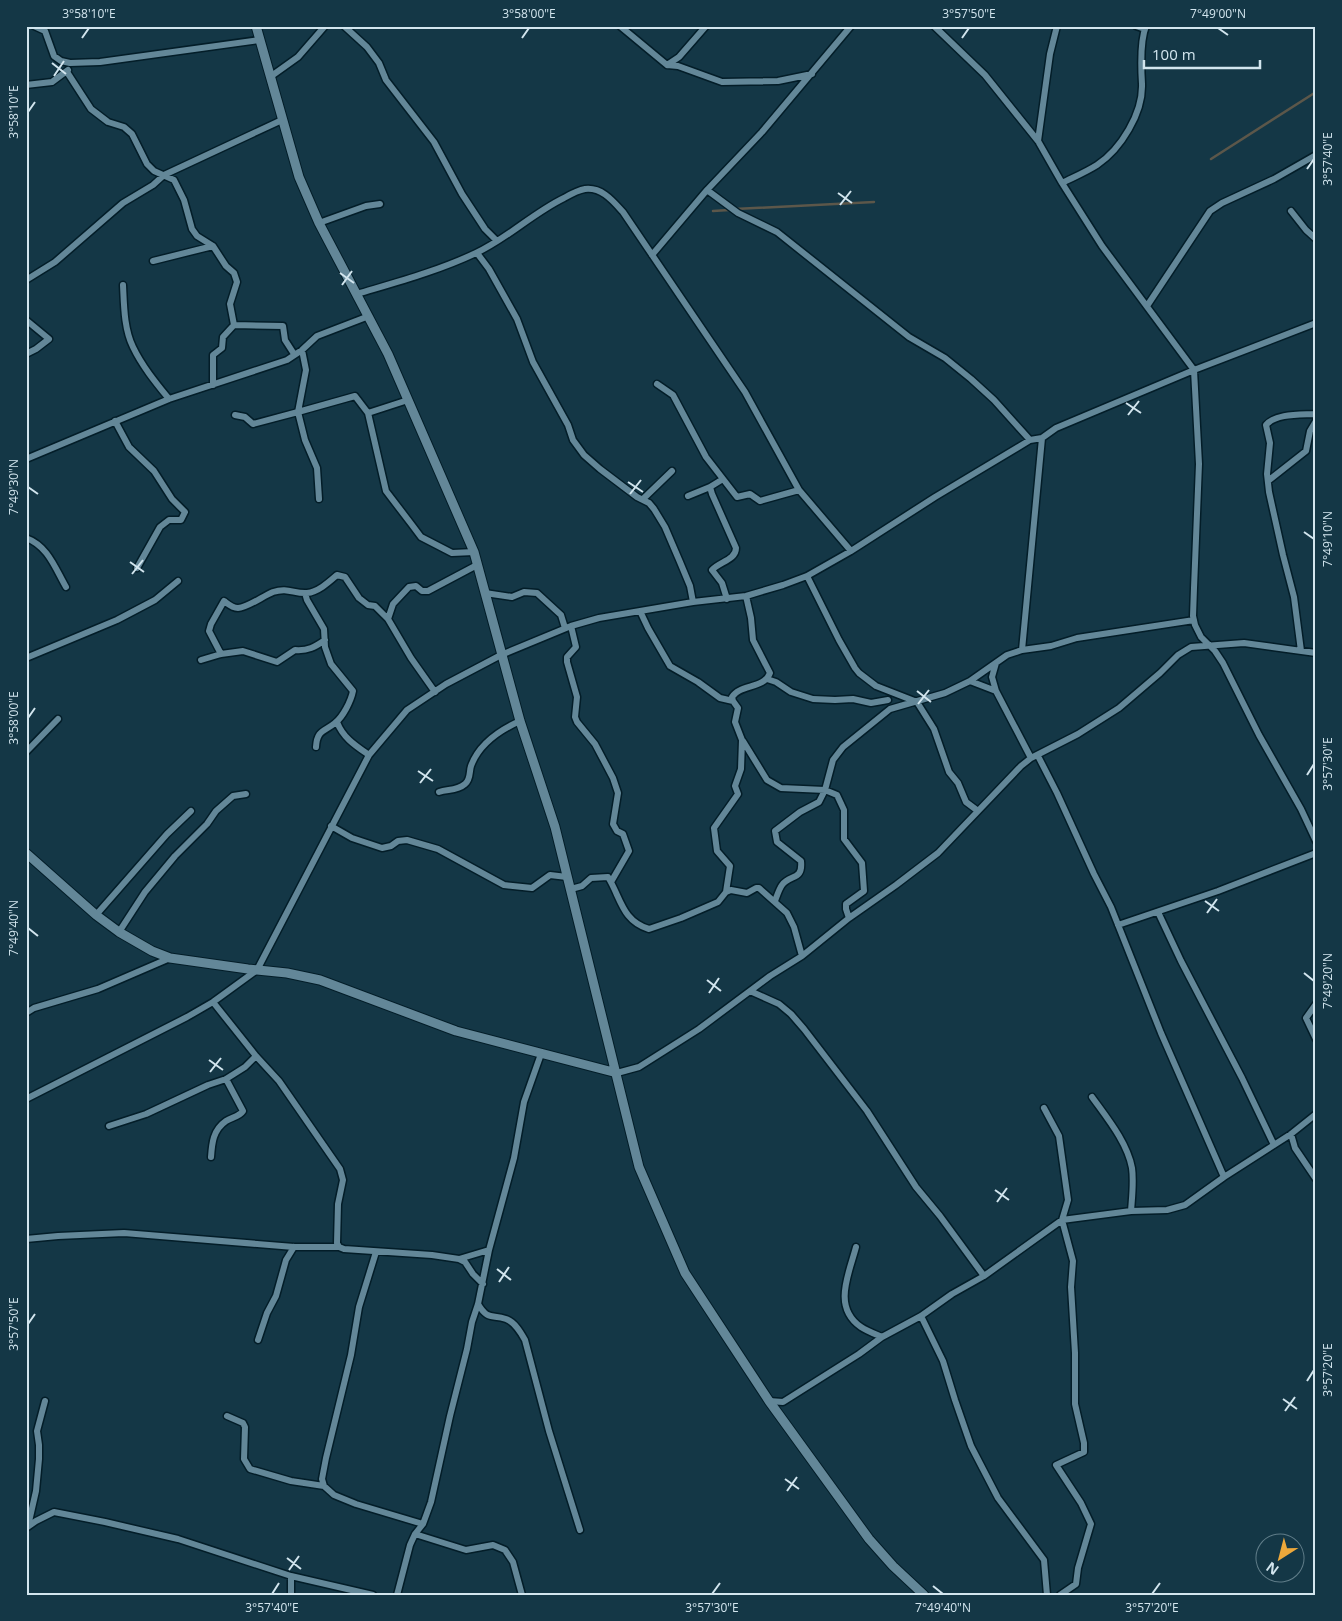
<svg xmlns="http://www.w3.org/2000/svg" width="1342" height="1621" font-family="'Open Sans',sans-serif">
	<rect width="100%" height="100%" fill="#143746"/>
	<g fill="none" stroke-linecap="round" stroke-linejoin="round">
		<path stroke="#5c574a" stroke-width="2.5" d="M1211,159L1316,92
			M735,209L874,202
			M713,211L729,210"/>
		<g stroke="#031d28" stroke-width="9">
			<path id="street" d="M34,26L45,31L54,56L61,61L70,63L100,62L259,40
				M344,26L367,47L379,63L386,80L434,142L462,194L485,229L497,241
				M620,26L667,65L678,66L722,82L778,81L812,74
				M934,26L985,75L1038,141L1062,183L1102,246L1194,370L1199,464L1194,588L1193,616L1195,625L1201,637L1215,651L1223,663L1259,735L1301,809L1316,841
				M1136,26L1145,29
				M667,65L679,57L706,26
				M67,72L91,109L108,122L124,127L132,134L147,164L154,171L174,180L184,200L192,229L197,236L213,246L226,266L234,273L237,282L230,304L234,325
				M270,77L298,57L325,26
				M26,85L52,82L68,70
				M1038,141L1050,54L1057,26
				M1062,183C1074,177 1086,172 1097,165C1121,149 1143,113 1142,84C1141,68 1140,41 1146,26
				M707,190L738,213L777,232L909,337L945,358L971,379L994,400L1030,440
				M1291,211L1306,230L1316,239
				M319,223L366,206L380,204
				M477,253L489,269L517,319L533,362L568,425L573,440L584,455L600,469L637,497L649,503L654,509L665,527L680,562L690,586L693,602
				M652,255L707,190L762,132L851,26
				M153,261L213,246
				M26,280L55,262L123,203L153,185L164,175L282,120
				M123,285C124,305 124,329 133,347C142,366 156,383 169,399
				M357,294C397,282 438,271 476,253C508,238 533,213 564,198C571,194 578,190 585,189C602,187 613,201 623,212L745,392L799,490L851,551
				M1147,306L1210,211L1222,203L1274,179L1316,155
				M26,320L49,339L36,349L26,354
				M657,384L673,395L706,457L737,497L750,494L760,501L799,490
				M213,385V355L222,348L223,337L234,325L283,326L285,340L294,354
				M368,413L386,491L412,525L421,537L452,553L474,552
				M235,415L245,417L253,424L298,412L306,370L302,350
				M115,421L129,447L154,471L172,499L185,512L181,520H169L160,527L137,568
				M26,459L169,399L287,360L302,350L317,336L369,316
				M1268,481L1306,451L1310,431L1316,421
				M710,487L712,494L736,548C736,560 719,562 712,570L722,583L727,599
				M688,496L710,487L723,479
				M319,499L317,468L305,440L298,412L355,396L368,413L408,400
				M643,499L672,471
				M26,538C48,546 55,568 66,587
				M807,576L839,640L855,668L859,673L876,686L917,702L934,729L949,772L958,783L966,802L978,811
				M305,593L307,600L324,629L325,647L331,664L353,691C351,701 343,717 335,723C324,732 317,730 316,747
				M485,593L512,597L524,592L537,593L561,615L565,628
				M640,611L648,628L670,666L698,682L720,698L733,701
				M388,619L393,604L409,587L416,586L422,591H428L477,565
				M571,626L576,647L567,657V662L577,697L575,717L577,722L595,744L613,778L618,793L613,824L617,831L623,834L629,851L611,882
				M1022,650L1042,438
				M1301,651L1294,597L1283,555L1269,492L1267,474L1270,443L1266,425C1276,413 1301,415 1316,414
				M221,654L209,631L211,624L224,601C228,604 232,608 238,608C247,608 263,596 273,592C288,587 294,594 307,593C318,592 329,582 337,575L345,577L359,598L368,605L375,606L388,619L411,658L435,692
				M26,658L117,620L155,600L178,581
				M201,660L221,654L243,651L277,662L295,650C308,651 315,647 325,640
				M996,663L992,677L996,691L1031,758
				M767,679L776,682L791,692L813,699L835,700L853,699L871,703L888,700
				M970,681L996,691
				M337,722C343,738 356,746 369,755
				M743,741L767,780L781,788L825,790L837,795L844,810V839L862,863L864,891L846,904V909L849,918
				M26,752L58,719
				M1038,756L1057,793L1094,874L1111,907L1161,1033L1224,1177
				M439,792C448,789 457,791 465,784C471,779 469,772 471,766C479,744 500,730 520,721
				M331,826L352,838L382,848L391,846L398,841L407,840L438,849L504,885L532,888L550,875L567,877
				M571,889L582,886L591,878L608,877C621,898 622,921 649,929L681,918L718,902L726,892L731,890L747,893L756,888H759L787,913L794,927L802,956
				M726,892L730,866L717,851L714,828L738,794L735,786L741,769L742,740L735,722L738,708L733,701L732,697C740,684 764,689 770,673L753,640L751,618L746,596
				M775,901C777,896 779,889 782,885C790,874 803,881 801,861L777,842L775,831L800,812L819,802L825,790L833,760L843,747L890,709L945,693L970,681L1007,655L1022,650L1051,646L1077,638L1194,620
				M1158,912L1181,961L1242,1078L1274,1145
				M96,915L167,834L191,811
				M1118,925L1218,891L1316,853
				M119,932L145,892L175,856L207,824L216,811L233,796L246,794
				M750,991L779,1004L791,1014L804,1029L867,1111L916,1187L940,1216L984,1276
				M213,1002L256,1056L279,1081L340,1169L343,1180L338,1204L337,1243L339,1247L344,1249L432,1255L459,1259L465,1262L473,1274L483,1284
				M1316,1004L1306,1018L1316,1039
				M26,1013L34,1008L98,989L170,958
				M617,1073L639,1067L699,1029L770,976L802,956L849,918L896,885L938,853L1021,766L1031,758L1078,734L1119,708L1160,673L1178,655L1191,647L1244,643L1316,653
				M1092,1097C1107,1118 1127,1142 1132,1168C1134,1182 1132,1197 1131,1211
				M26,1099L187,1017L213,1002L257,970L369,755L407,710L446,684L501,655L571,626L599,618L693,602L746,596L783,585L807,576L851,551L935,497L1030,440L1042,438L1056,428L1194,370L1316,323
				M1044,1108L1059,1136L1068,1200L1062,1220L1073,1261L1071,1287L1075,1353V1404L1084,1443V1452L1056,1465L1081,1503L1091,1524L1078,1568L1076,1584L1060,1595
				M109,1126L146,1114L208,1085L226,1079L245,1067L256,1056
				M1291,1134L1295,1148L1316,1179
				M211,1157C212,1143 213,1130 226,1121C232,1117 239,1117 243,1111L226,1079
				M26,1239L58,1236L124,1233L294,1247H339
				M856,1247C849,1274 832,1307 861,1327C867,1331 875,1334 882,1337
				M459,1259L489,1250
				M478,1304C488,1321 492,1314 506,1319C515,1322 521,1333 525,1340L549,1431L580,1530
				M921,1316L943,1361L955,1400L971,1446L998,1498L1044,1560L1047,1595
				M258,1340L267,1313L276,1296L286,1260L294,1247
				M769,1401L783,1402L859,1354L882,1337L921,1316L952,1294L984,1276L1062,1220L1131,1211L1167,1210L1185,1205L1224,1177L1291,1134L1316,1114
				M227,1416L243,1423L245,1427L244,1459L250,1469L291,1481L324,1486L334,1495L356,1504L423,1524
				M324,1486L322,1479L326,1458L351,1355L359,1307L376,1252
				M28,1526L36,1491L39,1459V1445L37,1431L45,1401
				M26,1528L36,1521L54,1512L105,1522L178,1539L291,1576L373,1595
				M415,1534L466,1550L493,1545L505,1550L513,1562L522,1595
				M291,1576V1595
				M397,1595L410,1545L415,1534L423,1524L431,1502L450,1416L467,1349L472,1322L478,1304L489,1250L514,1158L524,1102L541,1054"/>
		</g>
		<g stroke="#031d28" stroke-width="11">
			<path id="secondary" d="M256,26L299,177L319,223L388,354L474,552L520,721L555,827L639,1167L685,1273L769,1401L869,1539L893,1566L924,1595
				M26,853L96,915L119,932L152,951L170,958L248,969L287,973L320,980L456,1031L617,1073"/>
		</g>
		<use href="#street" stroke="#638798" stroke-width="6"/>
		<use href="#secondary" stroke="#638798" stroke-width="9"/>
	</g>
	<path fill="none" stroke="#d2e5ee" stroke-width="2" d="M1218,28L1228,35M82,38L89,28M522,38L529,28M962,38L969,28M52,63L66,74M54,76L64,61M28,112L35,102M1307,169L1314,159M838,193L852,203M840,205L851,191M340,273L354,283M342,285L352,271M1126,403L1141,413M1128,415L1139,401M628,482L643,492M28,487L38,494M630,494L641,480M1304,532L1314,539M130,562L144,572M132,574L143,560M917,691L931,702M918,704L929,690M28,718L35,708M418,771L433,781M1307,775L1314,764M420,783L431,769M1205,901L1219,911M1207,913L1217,899M28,928L38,936M1304,973L1314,981M707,980L721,991M709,993L719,978M209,1060L223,1070M210,1072L221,1058M995,1190L1009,1200M997,1202L1007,1188M497,1269L511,1280M499,1282L509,1267M28,1324L35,1314M1307,1381L1314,1370M1283,1399L1297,1409M1285,1411L1295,1397M785,1479L799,1489M787,1491L797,1477M287,1558L301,1569M289,1570L299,1556M933,1586L943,1594M272,1594L279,1583M712,1594L720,1583M1152,1594L1160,1583"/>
	<rect width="1342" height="1621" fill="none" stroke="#143746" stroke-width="55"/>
	<g transform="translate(1280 1558) rotate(216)"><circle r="24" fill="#143746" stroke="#607d89"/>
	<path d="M0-4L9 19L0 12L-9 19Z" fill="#eda83b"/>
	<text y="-8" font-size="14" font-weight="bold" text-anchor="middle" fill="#d2e5ee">N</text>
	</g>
	<path d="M1144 60v8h116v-8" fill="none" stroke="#d2e5ee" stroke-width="2.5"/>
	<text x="1152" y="60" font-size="15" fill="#d2e5ee" stroke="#143746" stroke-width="4" paint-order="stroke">100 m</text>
	<rect x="28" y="28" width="1286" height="1566" fill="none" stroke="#d2e5ee" stroke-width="2"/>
	<g font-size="12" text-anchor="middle" fill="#d2e5ee">
		<text x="89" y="18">3°58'10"E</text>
		<text x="529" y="18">3°58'00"E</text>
		<text x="969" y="18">3°57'50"E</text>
		<text x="1218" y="18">7°49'00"N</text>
		<text transform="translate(14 112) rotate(-90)" y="4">3°58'10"E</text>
		<text transform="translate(1328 159) rotate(-90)" y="4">3°57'40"E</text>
		<text transform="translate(14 487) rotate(-90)" y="4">7°49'30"N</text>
		<text transform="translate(1328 539) rotate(-90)" y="4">7°49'10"N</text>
		<text transform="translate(14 718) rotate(-90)" y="4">3°58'00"E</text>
		<text transform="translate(1328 764) rotate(-90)" y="4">3°57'30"E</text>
		<text transform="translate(14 928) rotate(-90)" y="4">7°49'40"N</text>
		<text transform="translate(1328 981) rotate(-90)" y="4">7°49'20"N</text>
		<text transform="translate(14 1324) rotate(-90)" y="4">3°57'50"E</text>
		<text transform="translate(1328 1370) rotate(-90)" y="4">3°57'20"E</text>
		<text x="272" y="1612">3°57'40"E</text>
		<text x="712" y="1612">3°57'30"E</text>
		<text x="943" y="1612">7°49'40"N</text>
		<text x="1152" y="1612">3°57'20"E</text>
	</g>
</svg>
